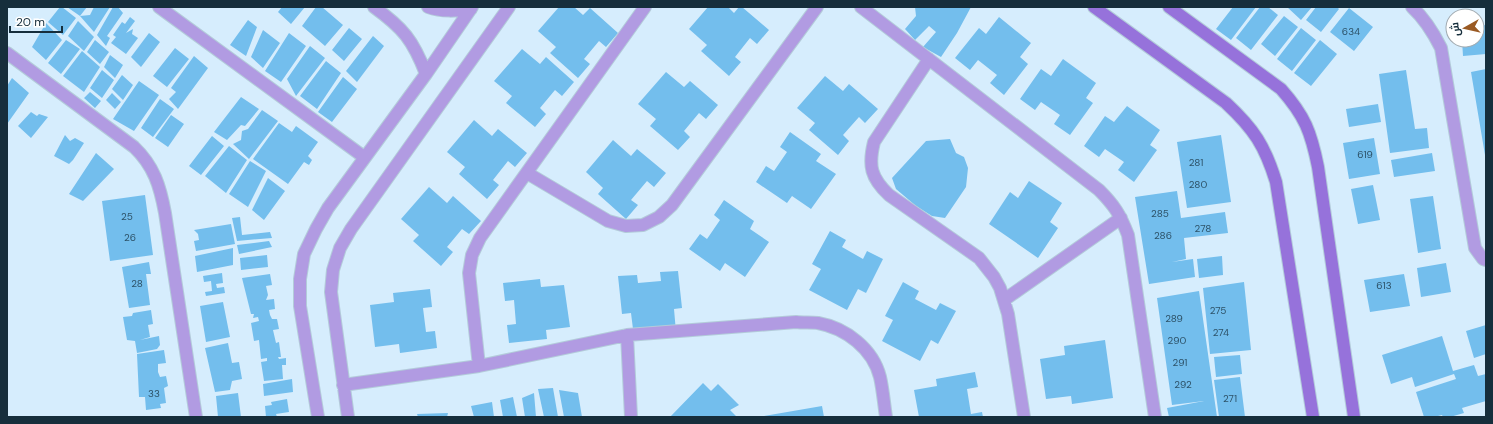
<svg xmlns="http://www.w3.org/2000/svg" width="1493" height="424" font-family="'DM Sans',Cairo,sans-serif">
	<rect width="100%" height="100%" fill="#d6edfd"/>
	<path fill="#73beed" d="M60,7H62L76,18L63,35L48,22Z
		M67,7H87L80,16Z
		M94,7H110L94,32L80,16L90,15Z
		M113,7H118L123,13L107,36L110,38L106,46L97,35Z
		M282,7H305L291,24L278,12Z
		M316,7H322L343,25L325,46L302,26Z
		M559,7H574L583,15L590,8L618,33L606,47L599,41L584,59L590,64L578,78L550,53L556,47L538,31Z
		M708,7H728L734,13L739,7H742L769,30L757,44L750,38L735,57L741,62L729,76L701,51L707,45L689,29Z
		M915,7H971L957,33L941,57L923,47L936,32L929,26L915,40L905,29L916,16Z
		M1233,7H1256L1231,40L1216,29Z
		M1260,7H1268L1278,15L1251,50L1236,38Z
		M1287,7H1312L1301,20Z
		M1316,7H1337L1339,9L1321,32L1306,20Z
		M1349,8L1373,27L1354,51L1330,32Z
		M1284,16L1298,27L1275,56L1261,44Z
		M130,17L135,21L126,33L133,29L132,34L138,38L126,54L111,43L116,37L113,35L122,22L125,24Z
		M999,17L1031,43L1020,57L1028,64L1004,95L990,83L997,75L978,60L970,70L955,58L979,28L986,34Z
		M248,20L257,27L246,56L230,45Z
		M78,21L94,37L84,51L68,36Z
		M46,23L62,40L46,60L32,47Z
		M1486,25V54L1463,56L1462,40H1477V26Z
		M349,28L362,39L344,61L332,50Z
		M1301,28L1316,40L1292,71L1277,59Z
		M263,30L280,43L263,68L251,57Z
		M149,33L160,42L141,67L131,57Z
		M289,33L306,46L281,82L265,71Z
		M373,36L384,46L357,82L346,71Z
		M66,40L80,49L61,74L48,63Z
		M95,40L109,52L100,64L87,52Z
		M1320,40L1337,54L1311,86L1294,73Z
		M310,46L325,58L296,96L287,79Z
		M175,48L189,59L167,87L153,76Z
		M522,49L540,64L546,57L574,82L562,96L555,90L540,108L546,114L535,127L506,103L512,96L494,81Z
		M82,51L100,67L84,92L63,76Z
		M110,55L123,65L115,78L104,67Z
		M194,56L208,68L178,109L169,99L176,92L171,88Z
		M1063,59L1096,83L1086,98L1093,103L1070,135L1054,124L1060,115L1041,102L1035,110L1020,99L1041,69L1051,76Z
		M326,61L341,73L317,109L300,96Z
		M1486,69V155H1485L1471,72Z
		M102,70L114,80L102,98L90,88Z
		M1406,70L1415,129L1427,128L1429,148L1390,153L1379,74Z
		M666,72L684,87L690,81L718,105L706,119L699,113L684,131L690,137L678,150L650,126L656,119L638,104Z
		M122,75L133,85L123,100L112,89Z
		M825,76L843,91L849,84L878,109L865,123L859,117L843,135L849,141L838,155L809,130L815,123L797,108Z
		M343,77L357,89L332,122L318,112Z
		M12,78L29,93L7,124V86Z
		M139,81L159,95L134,131L113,119Z
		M90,92L101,101L95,108L84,98Z
		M112,93L121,102L115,109L106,100Z
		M241,97L259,109L245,126L241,125L227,140L214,132Z
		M160,99L174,109L153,137L141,128Z
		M1378,104L1381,122L1349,127L1346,109Z
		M1127,106L1160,130L1150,145L1157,150L1134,182L1118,170L1124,162L1105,149L1099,157L1084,146L1105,116L1114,122Z
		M262,110L278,121L249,159L233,144L241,140L242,131L248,129Z
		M31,112L37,116L39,114L48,117L31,138L18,126Z
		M171,115L184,124L168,147L155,138Z
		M474,120L492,136L498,129L527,153L515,167L508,161L493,180L499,185L487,199L459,174L465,167L447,152Z
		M279,123L292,132L296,126L318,142L308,156L312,160L309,165L304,162L288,184L253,159Z
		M790,132L821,154L816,161L836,174L811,209L792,196L787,203L756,182L766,166L774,171L787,152L780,147Z
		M65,135L70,141L75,138L84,143L73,160L69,164L54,156Z
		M1221,135L1231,202L1187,208L1177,142Z
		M212,136L224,146L201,175L189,166Z
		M1374,138L1380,174L1349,179L1343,143Z
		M950,139L956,153L964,157L968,168L966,187L945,218L932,216L916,206L896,189L892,178L926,141Z
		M613,140L631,156L637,149L666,173L654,187L647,181L631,200L638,205L626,219L598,194L603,188L586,172Z
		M229,146L247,160L226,193L205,176Z
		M96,153L114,169L83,201L69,194Z
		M1432,153L1435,171L1394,177L1391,160Z
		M250,161L266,171L248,207L229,194Z
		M268,178L285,191L264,220L252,210Z
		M1029,181L1062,203L1050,222L1058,228L1038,258L989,224L1010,192L1018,198Z
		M1373,185L1380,220L1358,224L1351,189Z
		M429,187L447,203L453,196L481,221L469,234L462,229L447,247L453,252L441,266L413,241L419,235L401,219Z
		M1177,191L1181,218L1225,212L1228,233L1184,238L1186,259L1172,262L1193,259L1195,277L1149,284L1135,197Z
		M145,195L153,255L110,261L102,201Z
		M1433,196L1441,249L1418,253L1410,199Z
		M724,200L754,221L750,229L769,242L745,277L725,263L720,271L689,249L700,234L707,239L720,220L714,215Z
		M240,217L242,235L270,232L272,238L237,241L232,218Z
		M231,224L235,244L196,251L194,241L199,240L198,234L194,230Z
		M830,231L846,240L842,247L863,259L867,251L883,259L866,293L858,289L847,310L809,290L821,269L812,264Z
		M269,241L272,247L239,254L237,245Z
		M233,248V265L197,272L195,256Z
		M267,255L268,267L241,270L240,258Z
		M1222,256L1223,275L1199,278L1197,259Z
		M149,262L151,274H146L150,305L129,308L122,267Z
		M1446,263L1451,292L1421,297L1417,268Z
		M678,271L682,308L674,309L676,332L634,337L631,313L622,314L618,276L637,275L638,283L661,281L660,272Z
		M222,273L223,283L216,284L217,288L224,287L225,293L206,296L205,292L212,291L211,281L204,282L203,276Z
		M270,274L272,285L266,286L268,295L266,300L274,299L275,309L269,310L270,315L272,319H277L279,329L273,330L276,343L279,342L281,357H278L279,359L286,358V365H282L283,379L264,381L261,362L267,361V358L261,359L259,340L254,341L251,323L259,321L258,317L253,318L254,314H251L242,278Z
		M1404,274L1410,306L1370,312L1364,280Z
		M540,279L541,287L564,285L570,327L546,330L547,339L509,343L507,325L516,324L514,300L505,301L503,283Z
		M903,282L919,291L915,299L936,310L940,303L956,311L938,344L931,340L920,361L882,341L893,320L885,316Z
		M1244,282L1251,350L1210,354L1203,288Z
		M430,289L432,307L423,308L426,332L435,331L437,348L400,353L399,344L375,347L370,305L394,302L393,293Z
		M1199,291L1217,417H1169L1167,408L1204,401L1172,405L1157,298Z
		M223,302L230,337L206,342L200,306Z
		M151,310L153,324L148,325L150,337L140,340L159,336L160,345L157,349L137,353L135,341L127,340L123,317L132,316L133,313Z
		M1486,325V354L1474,358L1466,331Z
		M1442,336L1453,371L1474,365L1478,376L1486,374V401L1462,408L1464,413L1450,417H1443L1442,415L1434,417H1424L1416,392L1456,379L1454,374L1415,387L1412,377L1391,384L1382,355Z
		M1105,340L1113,398L1072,404L1071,396L1046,399L1040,359L1065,355L1064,346Z
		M228,343L232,363L239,362L242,379L232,381L230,390L215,392L205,348Z
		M164,350L166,363L158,364V372L160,377L166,376L168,386L164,388L166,403L160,404L161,408L146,410L145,397H139L137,354Z
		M1240,355L1242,374L1216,377L1214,357Z
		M975,372L978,387L967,389L971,414L982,412L983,417H919L914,390L937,386L936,379Z
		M1240,377L1245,417H1219L1214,380Z
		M292,379L293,392L264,396L263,384Z
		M703,383L711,391L718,384L739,405L730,410L737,417H670Z
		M553,388L558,417H544L538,389Z
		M559,390L578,393L582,417H564Z
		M238,393L241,417H218L216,396Z
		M534,393L536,417H525L522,398Z
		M513,397L517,417H503L500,400Z
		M287,399L289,412L276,414L277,417H266L265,406L272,405L271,402Z
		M492,402L494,417H474L471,406Z
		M822,406L824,417H764V416Z
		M448,413L447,417H418L417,414Z"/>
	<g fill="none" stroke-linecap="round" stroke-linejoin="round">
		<g stroke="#b3cbda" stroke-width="14">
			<path id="street" d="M159,7L364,157
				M374,7C403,28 413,40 426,74
				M428,7C442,12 456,11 471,9
				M861,7L1099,190C1114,205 1120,214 1128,235L1155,417
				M1412,7C1425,19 1433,32 1441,48L1475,248L1483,259L1486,260
				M7,53L134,147C154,166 160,186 165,213L196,417
				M929,59L874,142C868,166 871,178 889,195L979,258L994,277L1000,288L1008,314L1024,417
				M527,173L608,221L626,226L643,225L659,217L672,205L817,7
				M1004,300L1121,218
				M627,335L631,417
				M479,366L469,273L472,255L480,238L645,7
				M343,385L479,366L627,335L796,322C803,323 811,322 818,323C846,328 873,349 880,377C883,390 884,404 886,417
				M318,417L300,306V279L304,254L316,229L328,208L426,74L472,7
				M348,417L331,292L333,270L340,248L351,229L509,7"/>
		</g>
		<g stroke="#b3cbda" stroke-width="14">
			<path id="secondary" d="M1094,7L1226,103C1254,129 1265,146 1276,182L1313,417
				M1169,7L1281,89C1305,116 1311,132 1318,167L1354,417"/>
		</g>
		<use href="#street" stroke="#b19be2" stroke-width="12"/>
		<use href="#secondary" stroke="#9672db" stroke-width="12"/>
	</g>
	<g text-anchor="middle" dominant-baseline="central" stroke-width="3" stroke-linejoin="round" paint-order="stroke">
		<g font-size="10" fill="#2d5268">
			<text x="1351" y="31">634</text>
			<text x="1365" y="154">619</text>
			<text x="1196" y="162">281</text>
			<text x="1198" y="184">280</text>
			<text x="1160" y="213">285</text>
			<text x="127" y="216">25</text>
			<text x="1203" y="228">278</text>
			<text x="1163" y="235">286</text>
			<text x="130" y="237">26</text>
			<text x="137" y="283">28</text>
			<text x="1384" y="285">613</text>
			<text x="1218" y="310">275</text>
			<text x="1174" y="318">289</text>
			<text x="1221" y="332">274</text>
			<text x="1177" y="340">290</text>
			<text x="1180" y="362">291</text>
			<text x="1183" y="384">292</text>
			<text x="154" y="393">33</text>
			<text x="1230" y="398">271</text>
		</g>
	</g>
	<rect width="1493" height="424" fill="none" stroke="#162e3c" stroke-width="16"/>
	<g transform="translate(1465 28) rotate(262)"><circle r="19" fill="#ffffff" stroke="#a2abb1"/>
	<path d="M0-3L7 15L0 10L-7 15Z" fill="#9a5a23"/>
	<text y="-6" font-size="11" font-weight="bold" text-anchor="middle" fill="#162e3c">ش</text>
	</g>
	<path d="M10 26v6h52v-6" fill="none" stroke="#162e3c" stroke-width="2"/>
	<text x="16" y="26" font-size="12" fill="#162e3c" stroke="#ffffff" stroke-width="3" paint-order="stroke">20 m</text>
</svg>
